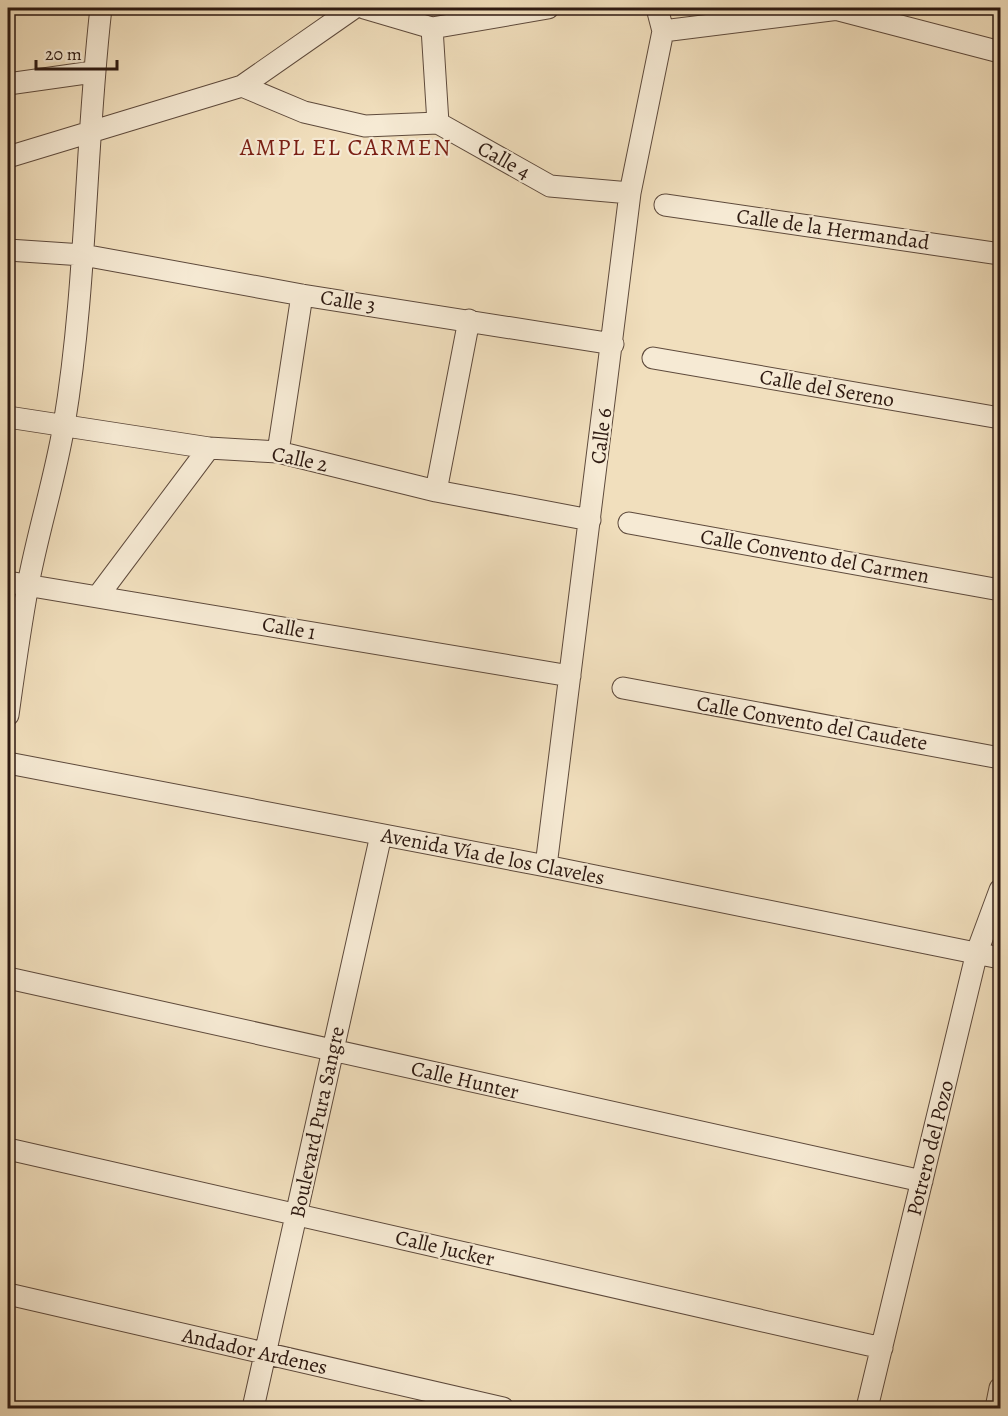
<svg xmlns="http://www.w3.org/2000/svg" width="1008" height="1416" font-family="Alegreya,serif">
	<rect width="100%" height="100%" fill="#f1dfbd"/>
	<filter id="stains"><feTurbulence type="fractalNoise" baseFrequency=".00333" numOctaves="4"/><feColorMatrix values="0 0 0 0 .2 0 0 0 0 .09 0 0 0 0 .02 0 0 0 .5 -.17"/></filter>
	<radialGradient id="worn" r=".72"><stop offset=".6" stop-color="#630" stop-opacity="0"/><stop offset="1" stop-color="#630" stop-opacity=".3"/></radialGradient>
	<g fill="none" stroke-linecap="round" stroke-linejoin="round">
		<g stroke="#5e4a3c" stroke-width="23">
			<path id="street" d="M364,8L432,28L548,8
				M839,10L1000,52
				M432,28L438,123
				M663,31L847,8
				M8,84L93,72
				M242,86L304,112L365,126L438,123L550,186L630,193
				M8,157L242,86L354,8
				M665,205L1000,254
				M8,250L83,255L302,295L613,344
				M653,358L1000,418
				M8,417L209,448L278,452L436,491L590,520
				M278,452L302,295
				M436,491L469,320
				M629,523L1000,590
				M8,582L570,676
				M98,596L209,448
				M623,688L1000,758
				M8,715C14,672 20,628 28,585C38,531 55,479 64,425C87,287 85,146 101,8
				M8,763L546,866L1000,958
				M546,866L630,193L663,31L657,8
				M8,978L922,1181
				M8,1149L882,1348
				M8,1294L503,1408
				M253,1408L381,835
				M867,1408L977,952L1000,890
				M996,1408L1000,1388"/>
		</g>
		<use href="#street" stroke="#f6ead4" stroke-width="21"/>
	</g>
	<g text-anchor="middle" dominant-baseline="central" stroke-width="4.5" stroke-linejoin="round" paint-order="stroke">
		<g font-size="21" fill="#2d1911" stroke="#f6ead4">
			<text transform="translate(504 160) rotate(29)">Calle 4</text>
			<text transform="translate(833 229) rotate(8)">Calle de la Hermandad</text>
			<text transform="translate(348 301) rotate(9)">Calle 3</text>
			<text transform="translate(827 388) rotate(10)">Calle del Sereno</text>
			<text transform="translate(601 436) rotate(-83)">Calle 6</text>
			<text transform="translate(300 459) rotate(12)">Calle 2</text>
			<text transform="translate(815 556) rotate(10)">Calle Convento del Carmen</text>
			<text transform="translate(289 628) rotate(10)">Calle 1</text>
			<text transform="translate(812 723) rotate(10)">Calle Convento del Caudete</text>
			<text transform="translate(493 856) rotate(11)">Avenida Vía de los Claveles</text>
			<text transform="translate(465 1080) rotate(13)">Calle Hunter</text>
			<text transform="translate(317 1122) rotate(-78)">Boulevard Pura Sangre</text>
			<text transform="translate(930 1148) rotate(-76)">Potrero del Pozo</text>
			<text transform="translate(445 1248) rotate(13)">Calle Jucker</text>
			<text transform="translate(255 1351) rotate(13)">Andador Ardenes</text>
		</g>
		<g font-size="24" letter-spacing="1.5" fill="#7a1f14" stroke="#f6ead4">
			<text x="346" y="147">AMPL EL CARMEN</text>
		</g>
	</g>
	<rect width="1008" height="1416" fill="none" stroke="#f1dfbd" stroke-width="30"/>
	<rect x="9" y="9" width="990" height="1398" fill="none" stroke="#2d1911" stroke-width="3"/>
	<rect x="15" y="15" width="978" height="1386" fill="none" stroke="#2d1911" stroke-width="1.5"/>
	<path d="M36 60v9h81v-9" fill="none" stroke="#2d1911" stroke-width="3"/>
	<text x="45" y="60" font-size="18" fill="#2d1911" stroke="#f6ead4" stroke-width="4.5" paint-order="stroke">20 m</text>
	<rect width="100%" height="100%" filter="url(#stains)"/>
	<rect width="100%" height="100%" fill="url(#worn)"/>
</svg>
